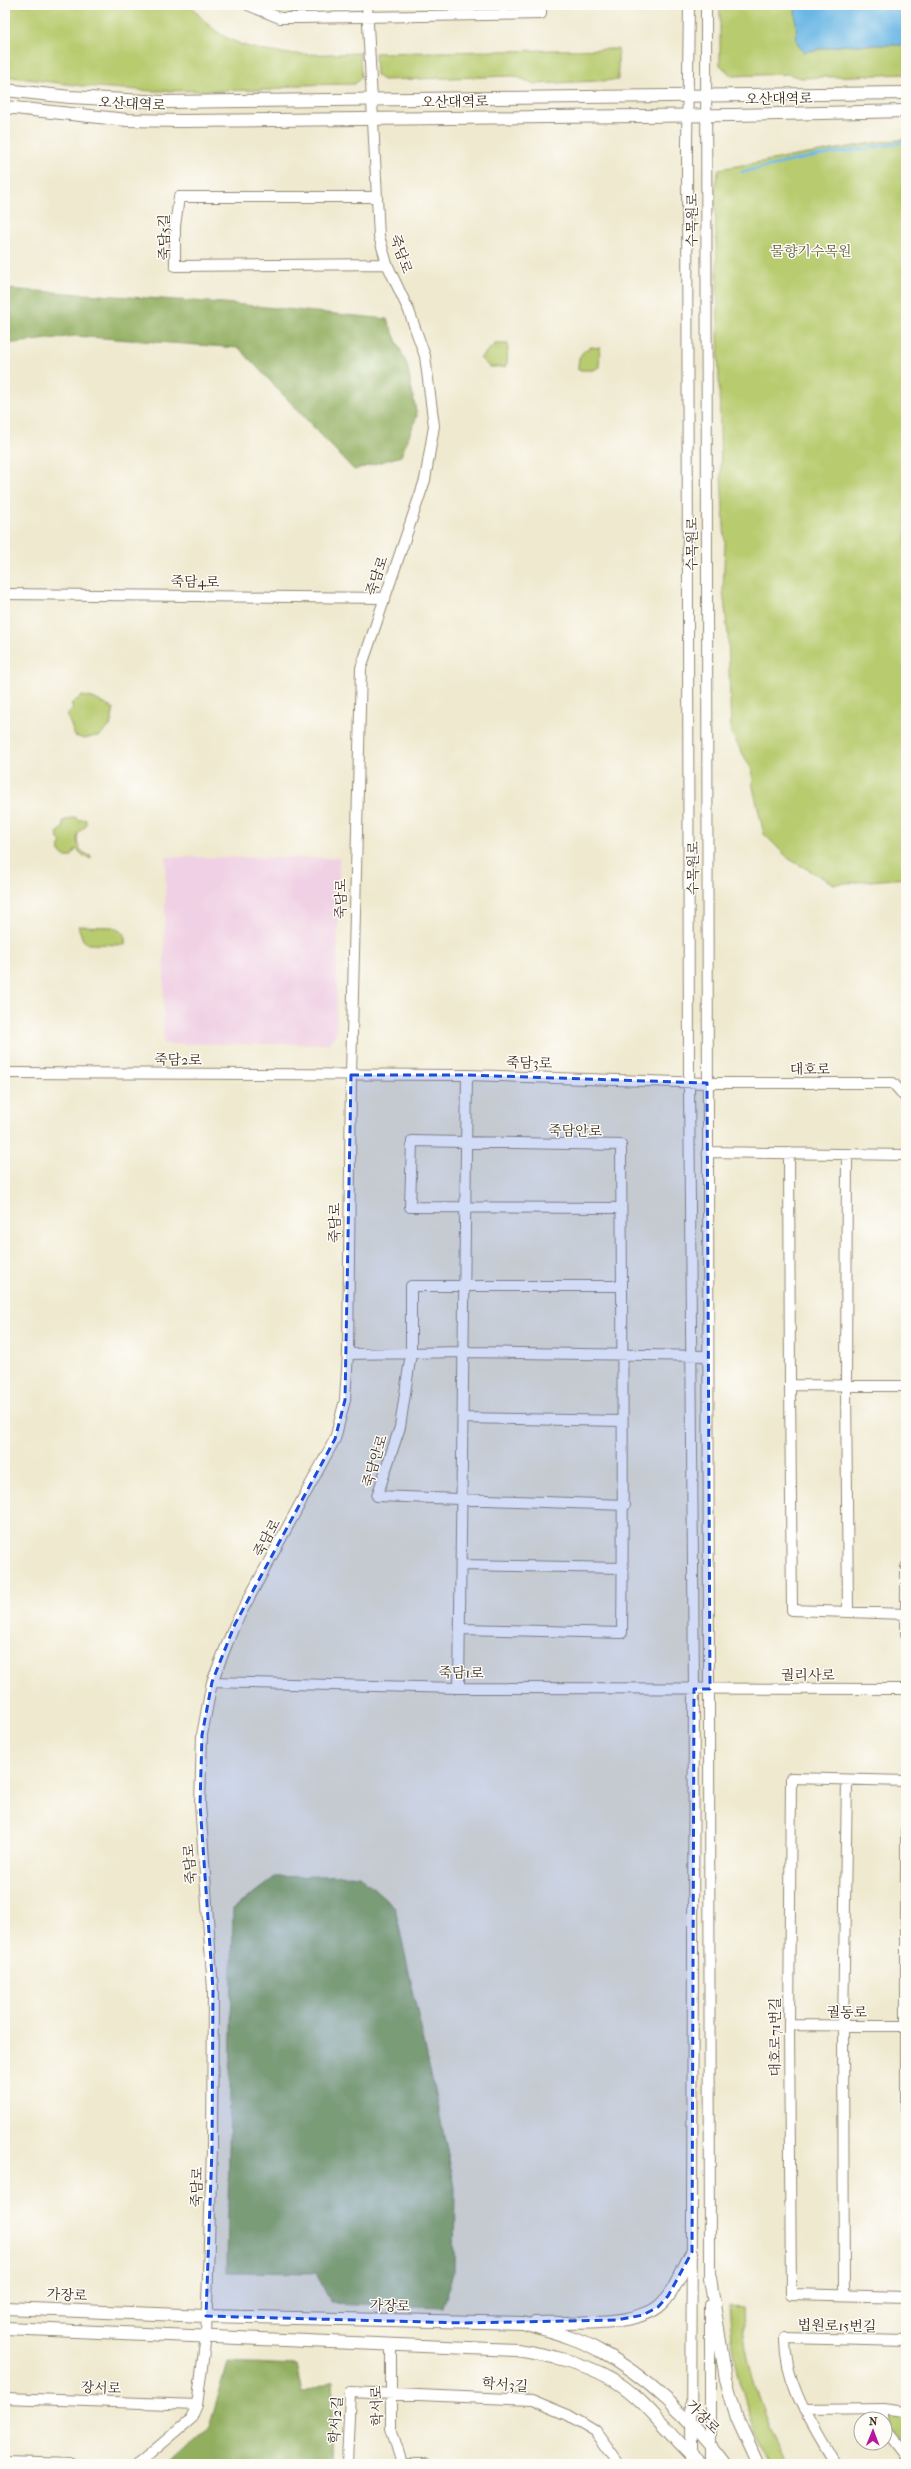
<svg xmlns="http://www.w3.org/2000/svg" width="911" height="2469" font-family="'IM FELL French Canon','Noto Serif KR',serif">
	<rect width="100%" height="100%" fill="#fdfcf7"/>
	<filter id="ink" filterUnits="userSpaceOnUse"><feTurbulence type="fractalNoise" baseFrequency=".025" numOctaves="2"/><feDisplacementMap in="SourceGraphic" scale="8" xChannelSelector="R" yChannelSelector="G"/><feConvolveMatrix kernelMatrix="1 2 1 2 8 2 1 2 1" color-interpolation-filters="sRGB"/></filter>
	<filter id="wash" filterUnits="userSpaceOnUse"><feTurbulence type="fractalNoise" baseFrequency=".012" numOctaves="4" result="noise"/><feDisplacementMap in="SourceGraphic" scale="16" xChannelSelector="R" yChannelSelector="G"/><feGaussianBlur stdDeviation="0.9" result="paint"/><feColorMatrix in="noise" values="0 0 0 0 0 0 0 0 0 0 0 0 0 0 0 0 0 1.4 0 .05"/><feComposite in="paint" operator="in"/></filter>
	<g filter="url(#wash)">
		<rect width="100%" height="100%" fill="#efe9cf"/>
		<path fill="#f0d0e4" d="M166,857L339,858L336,1034L329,1044H163Z"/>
		<path fill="#b8cb6e" stroke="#7a7a46" d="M5,5H191C230,62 298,55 360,53L361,77L355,84L297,85L272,90L153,91L82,86L5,76Z
			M720,5H906V74L801,78L788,74L732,76L720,65Z
			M618,49V80L535,84L514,76L383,80L376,75L375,53Z
			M906,139V878L834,884L789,859L764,834L753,787L752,770L731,733L728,635L723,591L725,543L721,476L715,187L719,169L879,142Z
			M495,344H508L507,363L505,367H489L480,358Z
			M591,347L600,348L599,367L594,370H578C578,359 580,351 591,347Z
			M82,696L93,698L114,709L110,726L99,737L96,736L84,739L75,736L67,715L73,708L71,704Z
			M75,817L79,820L86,819V826L79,832C74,843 80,853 91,856V859L84,856L76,849L71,857H66L59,852L61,842L58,839L57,833L63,828V821Z
			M78,926L113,927L125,934V945L88,944L83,940Z
			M729,2306L742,2307C743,2364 763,2412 786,2464H771C744,2414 733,2362 729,2306Z
			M891,2414L906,2415V2447L890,2428Z"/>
		<path fill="#92af61" stroke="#666c40" d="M5,289L224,303L387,319L407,365L417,416L401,456L354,470L239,348L75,336L5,344Z
			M359,1875L395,1907L455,2187L454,2273L443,2307L331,2303L317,2273L227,2272L233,1909L275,1877Z
			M228,2362L297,2365L303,2392L333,2381L331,2464H170L209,2428Z"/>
		<path fill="#6bb7e5" stroke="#537082" d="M795,5H898L906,12V45H845L803,52L797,43Z"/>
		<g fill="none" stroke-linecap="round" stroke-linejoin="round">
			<path stroke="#6bb7e5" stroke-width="3" d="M742,172L811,157L906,142"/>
		</g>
	</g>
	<g filter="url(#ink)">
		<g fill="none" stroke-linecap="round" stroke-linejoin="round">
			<g stroke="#958a76" stroke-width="12">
				<path id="minor" d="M248,5L280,18H299L541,14V5
					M689,5L687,142L689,1083L694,1689L691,2464
					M706,5L710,2285
					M377,197H179L175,226V266L387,264
					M5,594L384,598
					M5,1073L467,1075L707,1083H893L906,1098
					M707,1152L906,1155
					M789,1153L790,1385
					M847,1154L846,1387L848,1611
					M622,1286H411V1353L400,1427L377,1496L625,1505
					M348,1354L464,1352L708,1356
					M463,1418L622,1421
					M461,1565L623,1568
					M906,1567V1634
					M905,1614L792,1610L790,1385L906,1386
					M460,1629L622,1633C624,1471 622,1308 621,1145L412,1141L410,1207L621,1208
					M212,1682L459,1688L906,1689
					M459,1688L467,1075
					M906,1781L791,1778L789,2025L791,2294L906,2297
					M906,1831V2109
					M789,2025L906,2026
					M844,2295L843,2027L847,1780
					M391,2345V2428L402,2464
					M5,2398L197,2405
					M884,2409V2419
					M804,2410L884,2409L906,2412
					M885,2429L906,2456
					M5,2462L72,2464
					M138,2464L191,2419L197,2405L206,2336L212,2149L213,1990L200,1804L202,1735L212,1682L235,1624L335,1439L345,1400L348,1354L351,1075L361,668L425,480L434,426L425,356L409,311L387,264L379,236L367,5
					M347,2464L350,2392L532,2400L568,2415L595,2431L619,2464
					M402,2464H424
					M710,2464V2305
					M835,2464C813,2426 784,2384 785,2338L906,2341"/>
			</g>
			<g stroke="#958a76" stroke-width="14">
				<path id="major" d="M5,90L70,97L164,102L906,93
					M5,107L127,120L181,121L733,115L906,111
					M710,2278L726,2380L737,2418L758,2464
					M5,2308L206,2316L523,2323C548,2331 575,2337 598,2350C646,2375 693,2421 725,2464
					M534,2323C567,2322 631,2327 658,2307C674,2295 682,2269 692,2252
					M5,2328L517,2350C548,2355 582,2362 610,2378C645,2397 671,2438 701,2464"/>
			</g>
			<use href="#minor" stroke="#fff" stroke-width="10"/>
			<use href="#major" stroke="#fff" stroke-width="12"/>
		</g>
	</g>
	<path fill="#1d4ed8" fill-opacity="0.2" stroke="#1d4ed8" stroke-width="3" stroke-dasharray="8 5" stroke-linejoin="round" d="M351,1075H467L707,1083L710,1689H694L692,2252L668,2296L658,2307L643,2315L617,2320L465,2323L206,2316L212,2149L213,1990L200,1804L202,1735L212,1682L235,1624L335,1439L345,1400Z"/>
	<g text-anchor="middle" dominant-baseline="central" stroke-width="3" stroke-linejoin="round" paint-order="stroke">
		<g font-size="14" fill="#3b2a1e" stroke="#fdfcf7">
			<text transform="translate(779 99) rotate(-1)">오산대역로</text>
			<text transform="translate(455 102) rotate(-1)">오산대역로</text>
			<text transform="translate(132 104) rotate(3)">오산대역로</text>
			<text transform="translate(692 220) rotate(-90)">수목원로</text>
			<text transform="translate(164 237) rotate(-90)">죽담5길</text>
			<text transform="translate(401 254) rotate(71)">죽담로</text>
			<text transform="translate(692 544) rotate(-90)">수목원로</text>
			<text transform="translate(377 576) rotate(-71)">죽담로</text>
			<text transform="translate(195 582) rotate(1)">죽담4로</text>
			<text transform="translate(693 868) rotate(-90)">수목원로</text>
			<text transform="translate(341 899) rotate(-89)">죽담로</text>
			<text transform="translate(178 1060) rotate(1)">죽담2로</text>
			<text transform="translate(529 1063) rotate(2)">죽담3로</text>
			<text x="810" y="1069">대호로</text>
			<text transform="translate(575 1131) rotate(1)">죽담안로</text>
			<text transform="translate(335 1223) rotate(-89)">죽담로</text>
			<text transform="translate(375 1461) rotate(-73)">죽담안로</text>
			<text transform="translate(267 1538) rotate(-62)">죽담로</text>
			<text transform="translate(461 1673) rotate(1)">죽담1로</text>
			<text x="808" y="1675">궐리사로</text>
			<text transform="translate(190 1864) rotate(-94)">죽담로</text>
			<text x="847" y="2012">궐동로</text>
			<text transform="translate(775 2037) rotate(-90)">대호로71번길</text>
			<text transform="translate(197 2187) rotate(-88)">죽담로</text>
			<text transform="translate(67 2295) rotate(3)">가장로</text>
			<text transform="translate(390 2306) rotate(2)">가장로</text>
			<text transform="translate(837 2326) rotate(1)">법원로15번길</text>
			<text transform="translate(505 2385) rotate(4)">학서3길</text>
			<text transform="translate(101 2388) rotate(2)">장서로</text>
			<text transform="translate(377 2406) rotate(-92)">학서로</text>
			<text transform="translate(703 2417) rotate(45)">가장로</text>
			<text transform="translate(336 2420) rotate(-86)">학서2길</text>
		</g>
		<g font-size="14" fill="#605a36" stroke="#fdfcf7">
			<text x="811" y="251">물향기수목원</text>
		</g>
	</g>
	<rect width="911" height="2469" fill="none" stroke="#fdfcf7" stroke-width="20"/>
	<g transform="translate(873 2431) rotate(1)"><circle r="19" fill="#fdfcf7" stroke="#afa8a0"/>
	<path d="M0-3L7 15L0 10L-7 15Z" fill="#b5179e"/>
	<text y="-6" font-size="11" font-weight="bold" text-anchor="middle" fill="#3b2a1e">N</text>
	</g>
</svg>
